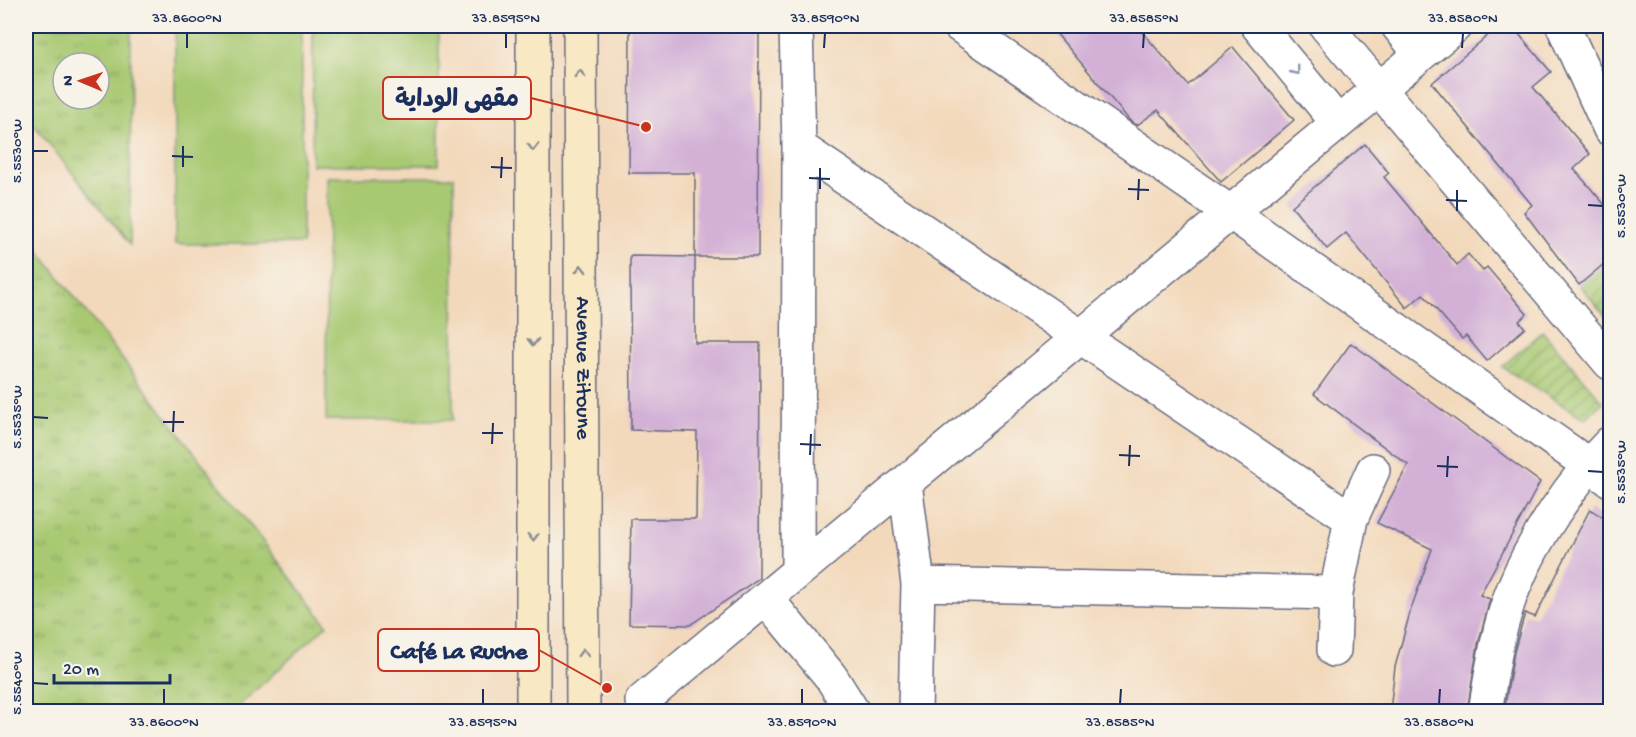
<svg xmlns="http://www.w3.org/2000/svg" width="1636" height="737" font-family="'Gochi Hand','Playpen Sans Arabic',sans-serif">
	<defs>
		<pattern id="grass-tufts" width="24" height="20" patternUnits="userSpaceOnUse" patternTransform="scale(1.5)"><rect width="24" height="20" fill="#a8c972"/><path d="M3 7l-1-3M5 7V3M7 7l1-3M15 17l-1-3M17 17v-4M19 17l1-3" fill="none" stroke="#88a461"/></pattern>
		<pattern id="garden-furrows" width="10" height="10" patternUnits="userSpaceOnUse" patternTransform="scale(1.5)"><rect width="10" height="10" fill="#a8c972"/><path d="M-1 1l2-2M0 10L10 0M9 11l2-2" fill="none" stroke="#88a461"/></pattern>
	</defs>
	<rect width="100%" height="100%" fill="#f7f3e8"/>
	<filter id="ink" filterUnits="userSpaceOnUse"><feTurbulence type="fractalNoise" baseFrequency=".0167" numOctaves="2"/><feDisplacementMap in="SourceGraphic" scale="12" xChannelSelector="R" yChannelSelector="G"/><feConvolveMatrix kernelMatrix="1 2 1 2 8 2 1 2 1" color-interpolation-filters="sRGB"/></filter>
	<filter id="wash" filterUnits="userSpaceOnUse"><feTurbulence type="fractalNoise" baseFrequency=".008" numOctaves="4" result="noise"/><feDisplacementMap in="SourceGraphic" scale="24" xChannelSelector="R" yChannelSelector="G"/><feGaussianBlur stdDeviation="1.35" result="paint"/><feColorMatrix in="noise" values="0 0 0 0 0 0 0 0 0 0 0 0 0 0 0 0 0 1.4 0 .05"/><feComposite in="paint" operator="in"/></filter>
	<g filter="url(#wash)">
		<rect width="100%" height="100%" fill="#f3d9bc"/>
		<path fill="url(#grass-tufts)" stroke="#627c68" stroke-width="1.5" fill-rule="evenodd" d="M26,26H131L130,245L26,115ZM63,63H99V99H63Z
			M26,234L327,625L233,711H26Z"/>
		<path fill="#a8c972" stroke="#627c68" stroke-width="1.5" d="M175,26H302V244H175Z
			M313,26H439V165H312Z
			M327,177H454L453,420H326Z"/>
		<path fill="url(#garden-furrows)" stroke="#627c68" stroke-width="1.5" d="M1610,258V321L1579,285Z
			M1542,331L1603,402L1585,419L1502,367Z"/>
		<g id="blocks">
			<path fill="#d3b1d7" d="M630,26H759L758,257H695V173H629Z
				M1050,26H1137L1188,85L1233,47L1294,120L1221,182L1158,110L1137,125L1130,121Z
				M1499,26H1512L1551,72L1533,87L1590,154L1574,169L1611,212V258L1579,285L1524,212L1532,205L1432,83Z
				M1365,144L1389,173L1384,177L1457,265L1468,254L1483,271L1487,267L1527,314L1519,321L1525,328L1487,361L1466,336L1462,339L1423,294L1407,308L1346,233L1327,249L1292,206Z
				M630,256L695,257V343H760L759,578L690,625L629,624L631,519H696L697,432L631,430Z
				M1351,343L1540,482L1480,595L1490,599L1478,645L1467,711H1390L1395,667L1411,609L1432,549L1377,523L1408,465L1314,394Z
				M1590,509L1611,523V711H1504L1514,652L1525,613L1535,617Z"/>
		</g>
	</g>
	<g filter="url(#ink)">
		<use href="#blocks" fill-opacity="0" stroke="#676a7f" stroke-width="1.5"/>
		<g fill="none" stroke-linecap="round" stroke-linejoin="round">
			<g stroke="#676a7f" stroke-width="36">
				<path id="pedestrian" d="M1326,26L1610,363"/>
			</g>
			<g stroke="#676a7f" stroke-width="36">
				<path id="minor" d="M796,26L799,147L798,571
					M960,26L1230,212L1610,480
					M1258,26L1338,123
					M1398,26L1421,54
					M1563,26L1610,129
					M799,147L1351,519
					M905,483L918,584L915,712
					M918,584L1336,593
					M766,598L831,677L853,712
					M1334,650L1336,593L1351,519L1373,470
					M642,701L1455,26
					M1485,712C1492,670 1498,626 1514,587C1534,538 1573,480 1610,443"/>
			</g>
			<g stroke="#676a7f" stroke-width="36">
				<g id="secondary">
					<path d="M533,26V712"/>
					<path id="s1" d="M580,26L583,712"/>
				</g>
			</g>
			<use href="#pedestrian" stroke="#fff" stroke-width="33"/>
			<use href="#minor" stroke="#fff" stroke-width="33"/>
			<use href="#secondary" stroke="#f8e8c3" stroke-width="33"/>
		</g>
		<defs><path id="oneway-chevron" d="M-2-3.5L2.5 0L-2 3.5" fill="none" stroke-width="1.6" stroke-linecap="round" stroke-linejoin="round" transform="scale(1.5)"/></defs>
		<use stroke="#8d97ae" href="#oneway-chevron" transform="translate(1296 71) rotate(51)"/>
		<g stroke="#8a8c90">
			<use href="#oneway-chevron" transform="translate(580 74) rotate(-90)"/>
			<use href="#oneway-chevron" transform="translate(533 147) rotate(90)"/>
			<use href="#oneway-chevron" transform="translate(581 269) rotate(-90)"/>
			<use href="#oneway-chevron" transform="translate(533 342) rotate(90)"/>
			<use href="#oneway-chevron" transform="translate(533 537) rotate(90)"/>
			<use href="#oneway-chevron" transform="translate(583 653) rotate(-90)"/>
		</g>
	</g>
	<path fill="none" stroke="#1b2f5e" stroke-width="2" d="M187,48V33M506,48V33M824,48L825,33M1143,48L1144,33M1462,48L1463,33M33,151H48M172,156L193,157M183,167V146M491,167L512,168M501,178L502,157M809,178L830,179M820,189V168M1128,189L1149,190M1138,200L1139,179M1446,200L1467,201M1588,205L1603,206M1457,211V190M33,417L48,418M163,422H184M173,432L174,411M482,433H503M492,444L493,423M800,444L821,445M810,455L811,434M1119,455L1140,456M1129,466L1130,445M1437,466L1458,467M1588,471L1603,472M1447,477L1448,456M33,683L48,684M164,704V689M483,704V689M802,704V689M1120,704L1121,689M1439,704L1440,689"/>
	<g text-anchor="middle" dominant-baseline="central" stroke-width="6" stroke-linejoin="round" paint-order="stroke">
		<g font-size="22" fill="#1b2f5e" stroke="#f7f3e8">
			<text stroke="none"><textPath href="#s1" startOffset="342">Avenue Zitoune</textPath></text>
		</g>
	</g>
	<path fill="none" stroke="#c8321e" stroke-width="2" d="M646 127L531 98M607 688L539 650"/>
	<g fill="#c8321e" stroke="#f7f3e8" stroke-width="2">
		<circle cx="646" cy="127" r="6"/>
		<circle cx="607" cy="688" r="6"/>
	</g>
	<g fill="#f7f3e8" stroke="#c8321e" stroke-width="2">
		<rect x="383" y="77" width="148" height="42" rx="6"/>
		<rect x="378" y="629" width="161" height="42" rx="6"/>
	</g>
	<g font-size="24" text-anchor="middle" font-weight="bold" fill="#1b2f5e">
		<text x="457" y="106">مقهى الوداية</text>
		<text x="459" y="658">Café La Ruche</text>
	</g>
	<rect width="1636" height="737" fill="none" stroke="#f7f3e8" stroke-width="66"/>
	<g transform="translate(81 81) rotate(272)"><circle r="28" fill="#f7f3e8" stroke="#9fa5b1" stroke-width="1.5"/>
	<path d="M0-4.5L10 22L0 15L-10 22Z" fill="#c8321e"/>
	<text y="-9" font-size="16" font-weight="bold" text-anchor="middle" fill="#1b2f5e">N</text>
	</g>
	<path d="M54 674v9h116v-9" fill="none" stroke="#1b2f5e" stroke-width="3"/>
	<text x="63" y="674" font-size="18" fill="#1b2f5e" stroke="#f7f3e8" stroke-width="4.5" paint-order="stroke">20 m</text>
	<rect x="33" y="33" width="1570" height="671" fill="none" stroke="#1b2f5e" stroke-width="2"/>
	<g font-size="15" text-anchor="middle" fill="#1b2f5e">
		<text x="187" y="22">33.8600°N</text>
		<text x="506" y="22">33.8595°N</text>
		<text x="825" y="22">33.8590°N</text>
		<text x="1144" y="22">33.8585°N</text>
		<text x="1463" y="22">33.8580°N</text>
		<text transform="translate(16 151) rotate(-90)" y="5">5.5530°W</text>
		<text transform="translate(1620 206) rotate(-90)" y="5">5.5530°W</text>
		<text transform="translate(16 417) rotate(-90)" y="5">5.5535°W</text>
		<text transform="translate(1620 472) rotate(-90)" y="5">5.5535°W</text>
		<text transform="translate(16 683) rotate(-90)" y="5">5.5540°W</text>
		<text x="164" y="726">33.8600°N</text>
		<text x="483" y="726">33.8595°N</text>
		<text x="802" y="726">33.8590°N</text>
		<text x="1120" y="726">33.8585°N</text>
		<text x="1439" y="726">33.8580°N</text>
	</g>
</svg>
